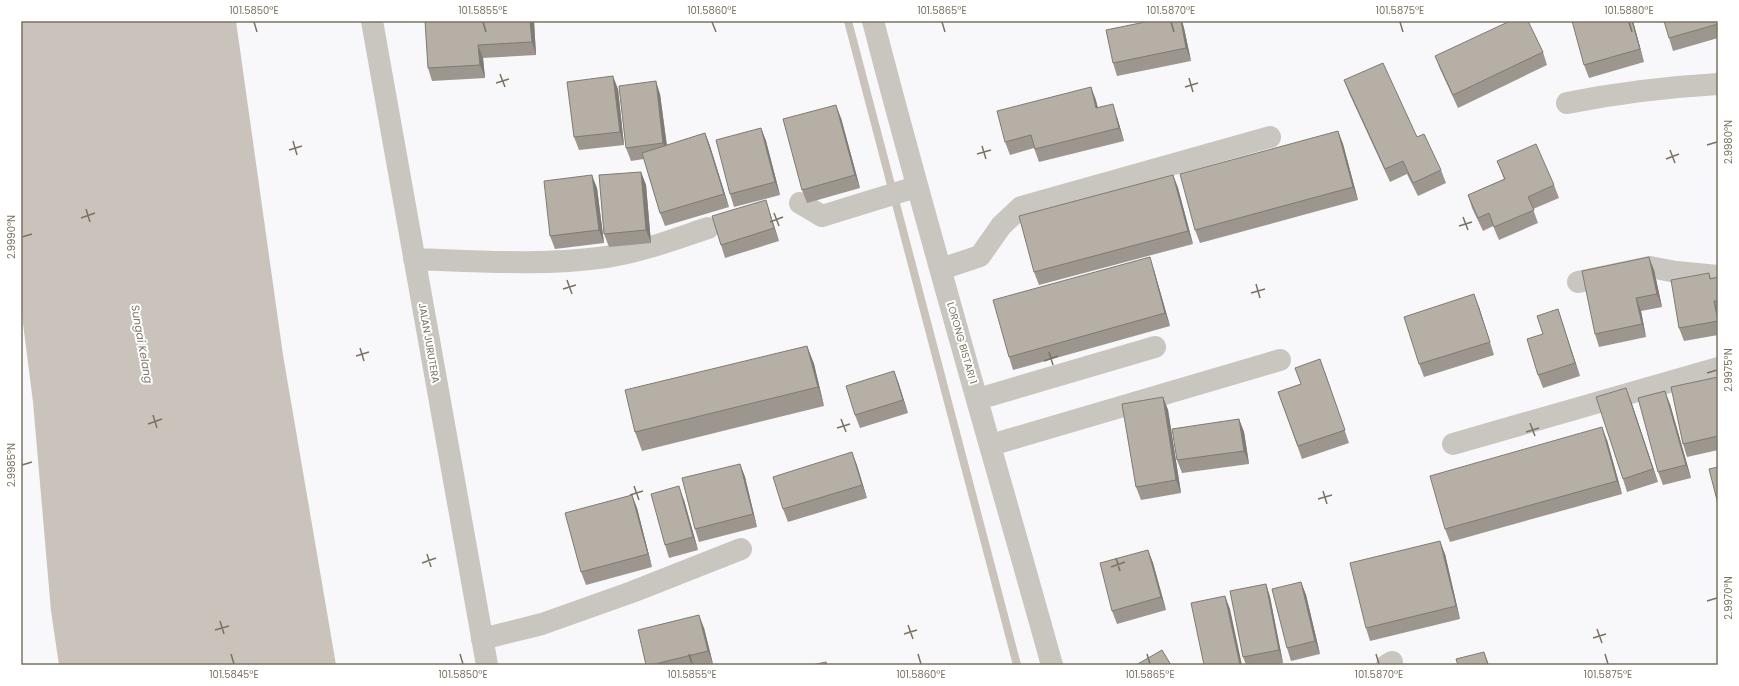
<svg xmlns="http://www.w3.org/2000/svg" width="1739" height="686" font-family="Poppins,sans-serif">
	<rect width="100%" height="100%" fill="#f8f7f9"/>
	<path fill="#cac3bb" d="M21,21H236L283,355L336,665H59L51,611L33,402L21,308Z"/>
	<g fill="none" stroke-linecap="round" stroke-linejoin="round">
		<path stroke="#cac3bb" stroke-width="8" d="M848,21L1017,665"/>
		<path stroke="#c9c6c0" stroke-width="22" d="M372,21L487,665
			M873,21C929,237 992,450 1052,665
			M1567,103C1617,93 1667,87 1718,84
			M800,203L822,216L916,187
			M414,259C476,261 544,266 606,257C641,252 675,239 708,228
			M941,269L980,256L1001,226L1021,207L1270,137
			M1578,282L1650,267L1676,272L1718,276
			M978,399L1155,347
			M1453,444L1718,368
			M991,445L1280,360
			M482,639L542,624L632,592L741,549
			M1387,665L1392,662"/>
	</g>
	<path fill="#9c968e" d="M425,21H534L536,55L483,58L485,78L432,81L428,68Z
		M1150,21H1182L1184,28L1191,61L1117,76L1113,63Z
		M1633,21L1644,62L1589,78L1584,65Z
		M1718,21V38L1673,51L1669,38Z
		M1543,52L1547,65L1458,108L1440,69L1435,56Z
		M1344,80L1417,137L1441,170L1446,183L1418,196L1407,174L1390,182L1349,93Z
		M1091,87L1098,108L1117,117L1124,141L1039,162L1034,148L1010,155L1005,142Z
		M618,89L624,145L579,150L574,137Z
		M660,94L667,145L705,133L710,146L729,207L665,226L660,213L644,159L631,161L626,148Z
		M841,118L860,188L807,203L802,190Z
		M761,128L766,141L780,195L734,207L730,194Z
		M1338,131L1343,144L1358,200L1200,243L1195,230Z
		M1497,161L1554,185L1559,198L1533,209L1538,223L1499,240L1493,226L1483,231L1472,208L1468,195L1504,179Z
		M641,172L646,185L651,243L609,247L604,234Z
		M1173,175L1178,188L1193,244L1039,285L1034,272Z
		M597,188L604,243L555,249L550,236Z
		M770,213L779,241L725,258L721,245Z
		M1154,270L1170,326L1013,370L1009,357Z
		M1654,270L1662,307L1641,311L1646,337L1599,347L1595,334Z
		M1709,273L1711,278L1718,277V335L1684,341L1679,328Z
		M1479,307L1494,355L1424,377L1419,364Z
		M1558,309L1580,376L1543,388L1538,375L1543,334Z
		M807,346L814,364L824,406L642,451L635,432Z
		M894,371L908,413L860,428L855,415Z
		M1325,372L1349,443L1302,459L1278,392L1301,384Z
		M1718,377V450L1687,457L1683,444Z
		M1163,397L1168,410L1181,493L1141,500L1136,487Z
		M1631,401L1658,482L1627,492L1623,479Z
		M1670,404L1691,478L1663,485L1658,472Z
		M1239,419L1244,432L1249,464L1182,473L1177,460Z
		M1607,440L1622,494L1450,542L1445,529Z
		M852,452L867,498L788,522L783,509Z
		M740,464L745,477L757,527L699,542L695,529Z
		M632,495L637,508L652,567L586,585L581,572Z
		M684,500L698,550L669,558L665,545Z
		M1148,550L1153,563L1166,610L1117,624L1112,611Z
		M1445,554L1460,619L1370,641L1366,628Z
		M1301,582L1306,595L1320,654L1291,661L1287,648Z
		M1266,584L1270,597L1283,663L1273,665H1246L1243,657Z
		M704,628L713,664L710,665H646Z"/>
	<path fill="#7f7a74" d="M530,21H534L536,55L532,42Z
		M1181,21H1182L1184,28L1191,61L1186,48Z
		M1632,21H1633L1644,62L1640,49Z
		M478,45L483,58L485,78L480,65Z
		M613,76L618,89L624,145L620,132Z
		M656,81L660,94L668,156L663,143Z
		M1091,87L1096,100L1101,121L1096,108Z
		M1113,104L1117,117L1124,141L1119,128Z
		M836,105L841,118L860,188L855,175Z
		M761,128L766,141L780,195L775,182Z
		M1338,131L1343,144L1358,200L1353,187Z
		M705,133L710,146L729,207L724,194Z
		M641,172L646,185L651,243L646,230Z
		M592,175L597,188L604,243L599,230Z
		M1173,175L1178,188L1193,244L1188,231Z
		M766,200L770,213L779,241L774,228Z
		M1150,257L1154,270L1170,326L1165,313Z
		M1649,257L1654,270L1662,307L1657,294Z
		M1474,294L1479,307L1494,355L1490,342Z
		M1636,298L1641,311L1646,337L1642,324Z
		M1714,301L1718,312V321Z
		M1558,309L1562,322L1580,376L1575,363Z
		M807,346L814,364L824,406L818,387Z
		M894,371L899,384L908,413L903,400Z
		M1626,388L1631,401L1658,482L1653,469Z
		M1665,391L1670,404L1691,478L1686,465Z
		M1163,397L1168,410L1181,493L1176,480Z
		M1239,419L1244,432L1249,464L1244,451Z
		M1602,427L1607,440L1622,494L1617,481Z
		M852,452L857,465L867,498L862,485Z
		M740,464L745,477L757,527L753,514Z
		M679,486L684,500L698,550L693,537Z
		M632,495L637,508L652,567L648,554Z
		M1440,541L1445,554L1460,619L1456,606Z
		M1148,550L1153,563L1166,610L1161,597Z
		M1301,582L1306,595L1320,654L1315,641Z
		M1266,584L1270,597L1283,663L1279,650Z
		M1225,596L1230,609L1242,665H1240Z
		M699,615L704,628L713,664L708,651Z
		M1484,652L1489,665H1488Z"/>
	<path fill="#b5afa5" stroke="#7f7a74" d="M425,21H530L532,42L478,45L480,65L428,68Z
		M1150,21H1181L1186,48L1113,63L1106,30Z
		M1510,21H1528L1543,52L1453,95L1435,56Z
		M1572,21H1632L1640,49L1584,65Z
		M1664,21H1718V24L1669,38Z
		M1383,63L1417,137L1424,134L1441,170L1413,183L1403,161L1385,169L1344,80Z
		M613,76L620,132L574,137L567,82Z
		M656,81L663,143L626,148L619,86Z
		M1091,87L1096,108L1113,104L1119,128L1035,149L1031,135L1005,142L997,111Z
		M836,105L855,175L802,190L783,119Z
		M761,128L775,182L730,194L716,140Z
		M1338,131L1353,187L1195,230L1180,174Z
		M705,133L724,194L660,213L642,153Z
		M1536,144L1554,185L1528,197L1534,210L1494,227L1489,213L1478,218L1468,195L1505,179L1497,161Z
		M641,172L646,230L604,234L599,175Z
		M592,175L599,230L550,236L544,181Z
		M1173,175L1188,231L1034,272L1019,216Z
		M766,200L774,228L721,245L712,216Z
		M1150,257L1165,313L1009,357L993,300Z
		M1649,257L1657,294L1636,298L1642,324L1595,334L1582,271Z
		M1709,273L1710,279L1718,277V301H1714L1718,321L1679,328L1671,280Z
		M1474,294L1490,342L1419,364L1404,317Z
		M1558,309L1575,363L1538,375L1527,339L1543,334L1537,316Z
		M807,346L818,387L635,432L625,390Z
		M1320,359L1345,430L1298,446L1278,392L1301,384L1295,368Z
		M894,371L903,400L855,415L846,386Z
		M1718,377V436L1683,444L1671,387Z
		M1626,388L1653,469L1623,479L1596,397Z
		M1665,391L1686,465L1658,472L1638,398Z
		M1163,397L1176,480L1136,487L1122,404Z
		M1239,419L1244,451L1177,460L1172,429Z
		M1602,427L1617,481L1445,529L1430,476Z
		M852,452L862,485L783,509L773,477Z
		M740,464L753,514L695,529L682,478Z
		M1718,467V504L1709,469Z
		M679,486L693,537L665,545L651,494Z
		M632,495L648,554L581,572L565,513Z
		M1440,541L1456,606L1366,628L1350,563Z
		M1148,550L1161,597L1112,611L1100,563Z
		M1301,582L1315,641L1287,648L1272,589Z
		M1266,584L1279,650L1243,657L1230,591Z
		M1225,596L1240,665H1204L1191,603Z
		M699,615L708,651L651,665H646L638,630Z
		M1162,650L1171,665H1136Z
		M1484,652L1488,665H1458L1456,659Z
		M826,662L827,665H812Z"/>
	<path fill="none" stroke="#7b7361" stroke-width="1.5" d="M254,22L257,32M483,22L486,32M712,22L716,32M942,22L945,32M1171,22L1174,32M1400,22L1403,32M1629,22L1632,32M500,74L505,87M1189,78L1193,92M496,83L509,79M1185,87L1198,83M293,141L297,155M1707,145L1717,142M982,146L986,159M289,150L302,146M1670,150L1675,163M977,154L991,150M1666,159L1679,154M86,209L90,222M774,213L779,226M1463,217L1468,230M81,218L95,213M770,222L783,217M1459,226L1472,222M22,237L32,234M567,280L572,294M1256,284L1260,298M563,289L576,285M1251,293L1265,289M360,348L364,361M1049,352L1053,365M356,356L369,352M1044,361L1058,356M1707,373L1717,370M153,415L157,428M841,419L846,432M1530,423L1535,436M148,424L162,419M837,428L850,424M1526,432L1539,428M22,465L32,462M634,486L639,500M1323,491L1327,504M630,495L643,491M1318,499L1332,495M427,554L431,567M1116,558L1120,571M422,563L436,558M1111,567L1125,562M1707,601L1717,598M220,621L224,634M908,625L913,639M1597,629L1602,643M215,630L229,626M904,634L917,630M1593,638L1606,634M231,654L234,664M460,654L463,664M689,654L692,664M918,654L921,664M1147,654L1150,664M1376,654L1379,664M1605,654L1608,664"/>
	<g text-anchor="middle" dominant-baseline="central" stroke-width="4" stroke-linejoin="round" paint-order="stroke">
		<g font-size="10" fill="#7b7361" stroke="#fff">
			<text transform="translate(429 343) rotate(80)">JALAN JURUTERA</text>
			<text transform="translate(962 343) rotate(74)">LORONG BISTARI 1</text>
		</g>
		<g font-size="11" font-style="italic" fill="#827466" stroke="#fff">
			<text transform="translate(142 344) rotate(80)">Sungai Kelang</text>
		</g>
	</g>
	<rect width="1739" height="686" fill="none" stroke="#ffffff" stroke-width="44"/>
	<rect x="22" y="22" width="1695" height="642" fill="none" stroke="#7b7361" stroke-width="1.5"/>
	<g font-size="10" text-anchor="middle" fill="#7b7361">
		<text x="254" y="14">101.5850°E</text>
		<text x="483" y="14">101.5855°E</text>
		<text x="712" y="14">101.5860°E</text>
		<text x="942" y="14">101.5865°E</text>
		<text x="1171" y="14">101.5870°E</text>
		<text x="1400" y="14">101.5875°E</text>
		<text x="1629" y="14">101.5880°E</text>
		<text transform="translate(1728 142) rotate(-90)" y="4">2.9980°N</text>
		<text transform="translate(11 237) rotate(-90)" y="4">2.9990°N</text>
		<text transform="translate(1728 370) rotate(-90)" y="4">2.9975°N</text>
		<text transform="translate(11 465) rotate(-90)" y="4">2.9985°N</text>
		<text transform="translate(1728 598) rotate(-90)" y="4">2.9970°N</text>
		<text x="234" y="678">101.5845°E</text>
		<text x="463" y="678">101.5850°E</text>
		<text x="692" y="678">101.5855°E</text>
		<text x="921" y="678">101.5860°E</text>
		<text x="1150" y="678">101.5865°E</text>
		<text x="1379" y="678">101.5870°E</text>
		<text x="1608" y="678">101.5875°E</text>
	</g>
</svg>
